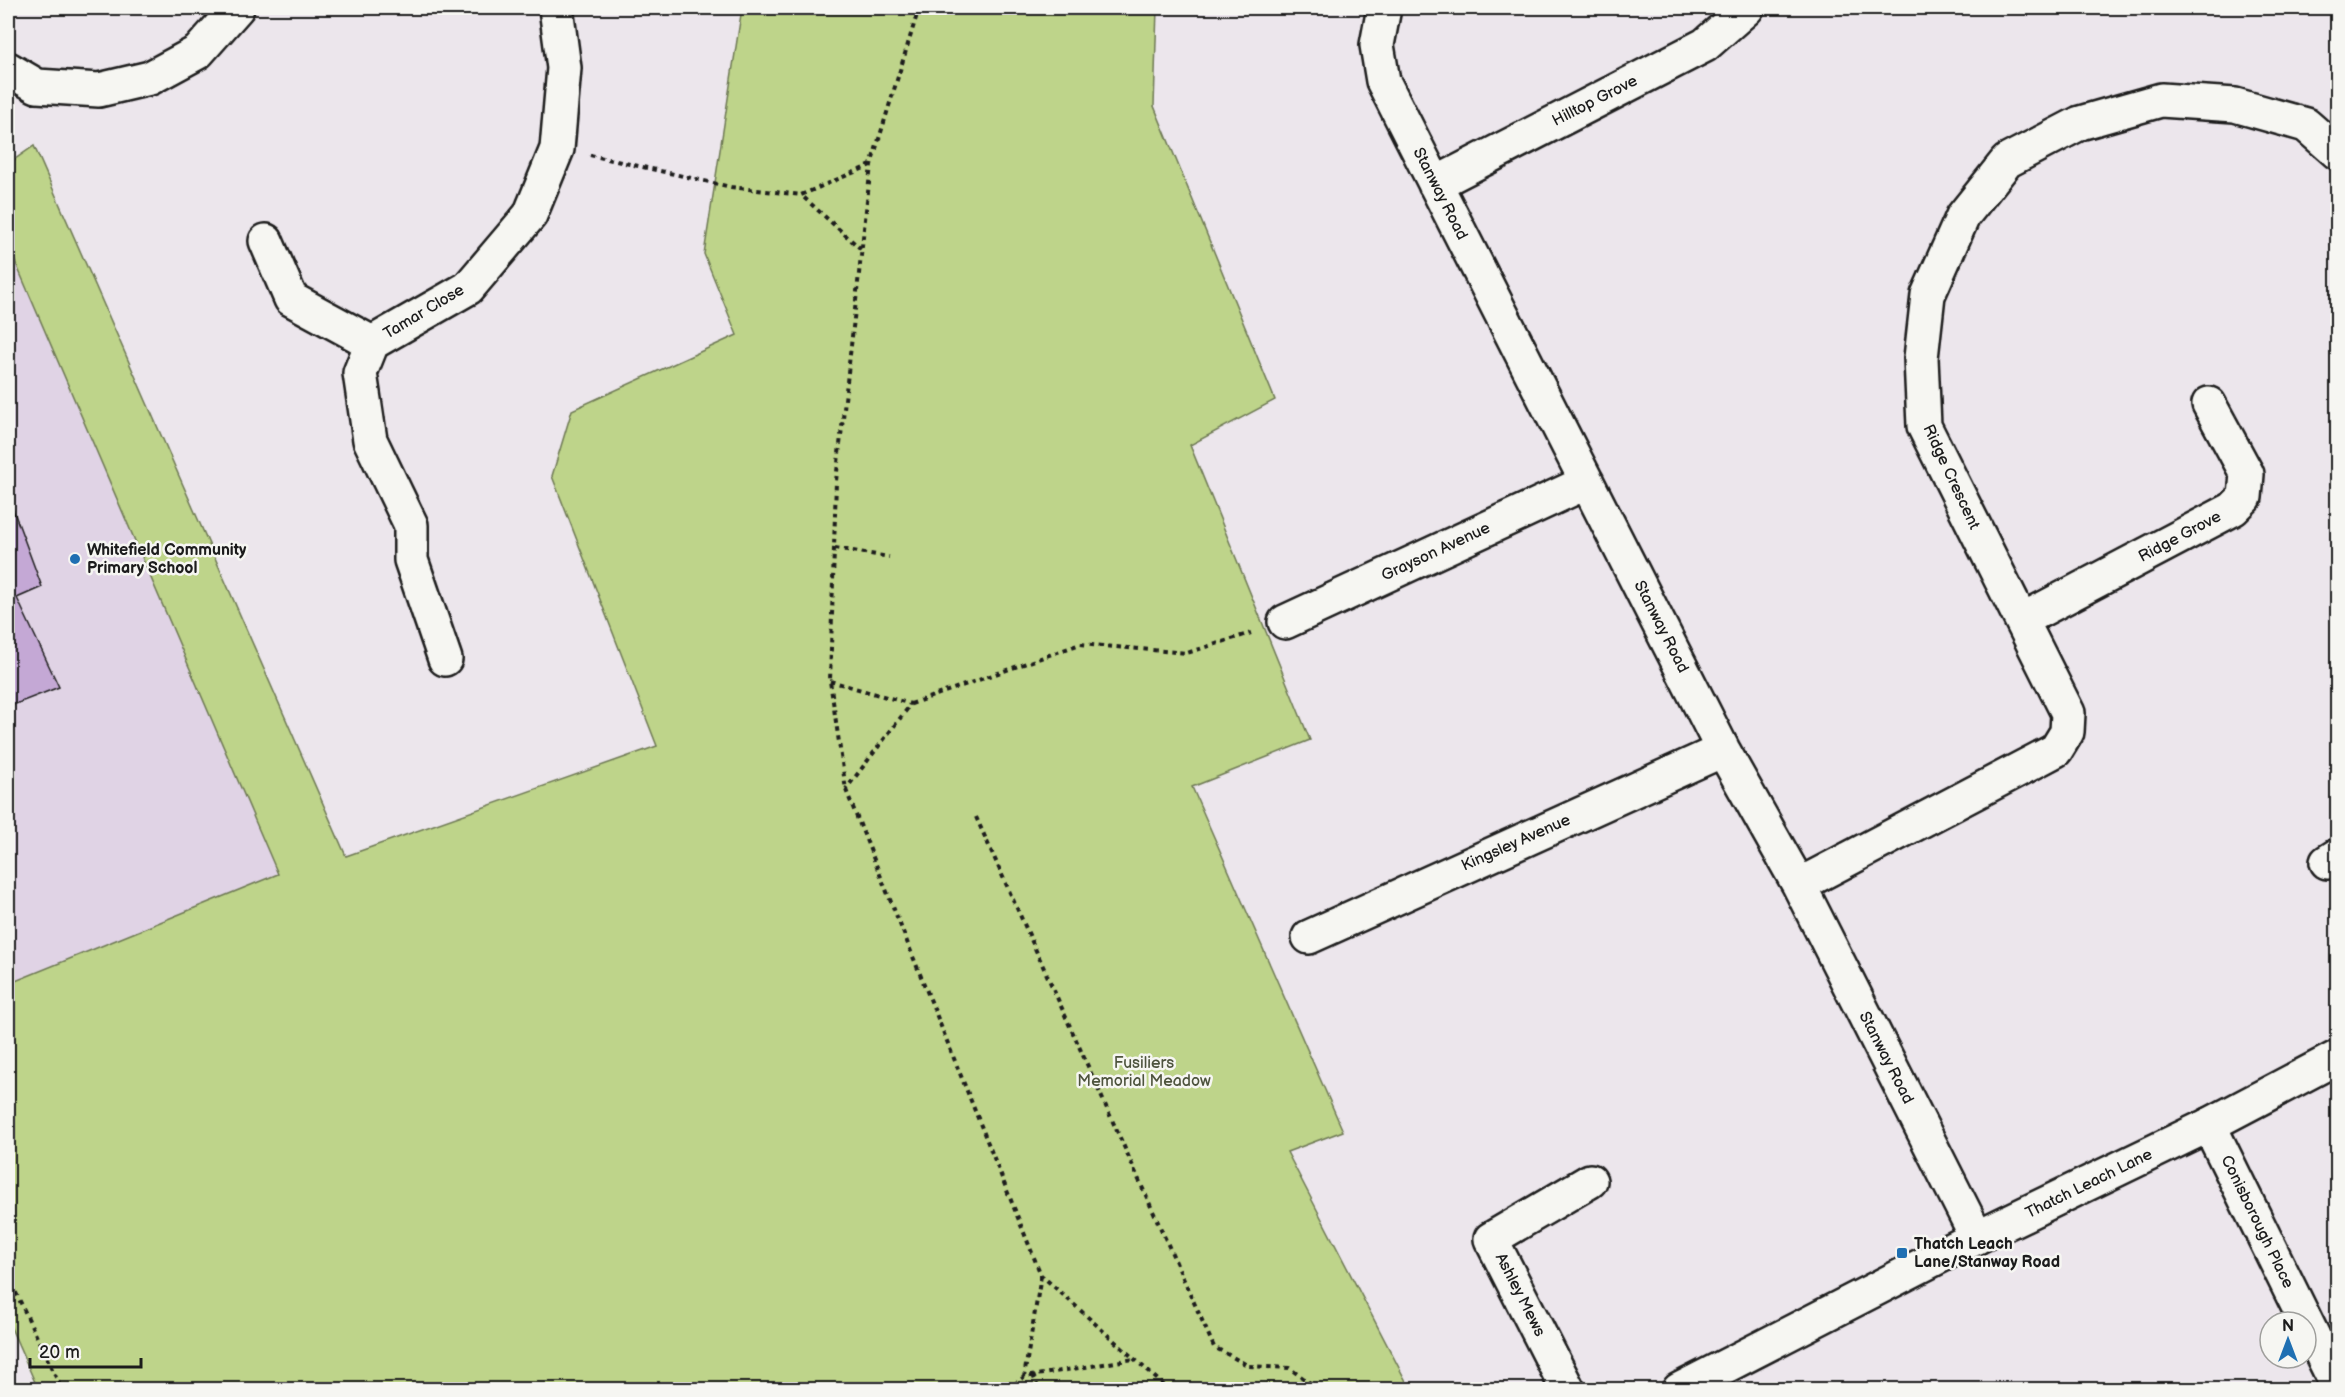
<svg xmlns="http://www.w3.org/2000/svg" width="2345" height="1397" font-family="'Balsamiq Sans',sans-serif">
	<rect width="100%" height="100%" fill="#ece6ec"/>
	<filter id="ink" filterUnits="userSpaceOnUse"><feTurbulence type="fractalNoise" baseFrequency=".0167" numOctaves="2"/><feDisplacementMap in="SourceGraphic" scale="12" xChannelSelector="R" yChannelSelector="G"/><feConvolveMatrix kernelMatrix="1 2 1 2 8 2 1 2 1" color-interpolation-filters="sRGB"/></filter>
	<g filter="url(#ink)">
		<path fill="#e0d3e5" d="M8,245L278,874L8,984Z"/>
		<path fill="#bed48a" stroke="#6d7853" stroke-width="1.5" d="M742,8H1157L1154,106L1275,400L1190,445L1310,740L1192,787L1343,1131L1287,1152L1410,1389H38L8,1321V984L278,874L8,245V164L34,146L346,856L657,746L552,476L572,410L737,335L704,254Z"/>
		<path fill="#c4a8d5" stroke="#1c1c1c" stroke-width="1.5" d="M8,496L42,587L17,598L59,687L8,707Z"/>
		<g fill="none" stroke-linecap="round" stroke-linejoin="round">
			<g stroke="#1c1c1c" stroke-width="38">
				<path id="street" d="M1384,8L1377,45L1383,81L1723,750L1799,885L1977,1237
					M8,69L37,86L99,90L150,78L198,52L237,8
					M1435,184L1705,45L1747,8
					M266,241L291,299L372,343
					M2022,620L2233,509L2245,497L2247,474L2209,404
					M1285,622L1587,482
					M445,659L411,560V525L370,440L360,373L372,343L468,288L530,215L557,149L564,68L556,8
					M2327,862L2338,855
					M1799,885L2056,750L2067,732L2068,713L1924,426L1921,358L1928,295L1963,216L2007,161L2080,123L2161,100L2235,105L2306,125L2338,153
					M1309,937L1723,750
					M2209,1125L2336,1383
					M1568,1390L1491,1239L1590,1181"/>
			</g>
			<g stroke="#1c1c1c" stroke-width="38">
				<path id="secondary" d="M1679,1390L1977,1237L2209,1125L2338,1057"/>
			</g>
			<path stroke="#1c1c1c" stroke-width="4" stroke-dasharray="4.5 4.5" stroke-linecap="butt" d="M919,8L871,165L836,481L830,681L846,790L1041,1275L1169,1390
				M590,155L731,187L801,195
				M861,249L801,195L871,165
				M835,548L889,557
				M830,681L911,704L846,789
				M911,704L1080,644L1187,653L1251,633
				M976,817L1214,1347L1249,1366L1289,1368L1320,1390
				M8,1276L62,1390
				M1041,1276L1024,1377L1134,1359
				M1033,1375L1039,1390
				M1007,1390L1024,1377"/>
			<use href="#street" stroke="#f6f6f2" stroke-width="33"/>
			<use href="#secondary" stroke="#f6f6f2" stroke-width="33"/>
		</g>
	</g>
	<g fill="#1f6fb2" stroke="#f6f6f2" stroke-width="2">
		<circle cx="75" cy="559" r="6"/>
		<rect x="1896" y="1247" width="12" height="12" rx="3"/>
	</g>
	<g text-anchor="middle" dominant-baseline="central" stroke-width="5" stroke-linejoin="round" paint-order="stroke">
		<g font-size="16" fill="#1c1c1c" stroke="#f6f6f2">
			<text transform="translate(1595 101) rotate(-27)">Hilltop Grove</text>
			<text transform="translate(1440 194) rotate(63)">Stanway Road</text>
			<text transform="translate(424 312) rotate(-31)">Tamar Close</text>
			<text transform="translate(1951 477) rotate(65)">Ridge Crescent</text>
			<text transform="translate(2180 537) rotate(-28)">Ridge Grove</text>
			<text transform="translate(1436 552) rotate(-25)">Grayson Avenue</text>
			<text transform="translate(1661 627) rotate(63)">Stanway Road</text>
			<text transform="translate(1516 843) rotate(-24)">Kingsley Avenue</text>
			<text transform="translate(1886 1058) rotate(63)">Stanway Road</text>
			<text transform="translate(2089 1184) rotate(-26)">Thatch Leach Lane</text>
			<text transform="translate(2257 1222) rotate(64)">Conisborough Place</text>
			<text transform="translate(1520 1295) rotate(63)">Ashley Mews</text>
		</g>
		<g font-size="16" font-weight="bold" fill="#1c1c1c" stroke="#f6f6f2" text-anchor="start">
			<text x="87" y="550">Whitefield Community<tspan x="87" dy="18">Primary School</tspan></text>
			<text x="1914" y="1244">Thatch Leach<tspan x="1914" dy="18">Lane/Stanway Road</tspan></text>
		</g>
		<g font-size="16" fill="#4d533d" stroke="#f6f6f2">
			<text x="1144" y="1063">Fusiliers<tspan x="1144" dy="18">Memorial Meadow</tspan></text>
		</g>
	</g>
	<rect width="2345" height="1397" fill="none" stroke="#f6f6f2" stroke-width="30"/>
	<rect x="15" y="15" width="2315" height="1367" fill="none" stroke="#1c1c1c" stroke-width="2" filter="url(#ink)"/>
	<g transform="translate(2288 1340)"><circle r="28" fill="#f6f6f2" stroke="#9f9f9c" stroke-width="1.5"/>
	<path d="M0-4.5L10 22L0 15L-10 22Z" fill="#1f6fb2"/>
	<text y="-9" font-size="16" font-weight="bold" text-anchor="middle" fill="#1c1c1c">N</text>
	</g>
	<path d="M30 1358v9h111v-9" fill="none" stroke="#1c1c1c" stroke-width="3"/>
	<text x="39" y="1358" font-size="18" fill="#1c1c1c" stroke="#f6f6f2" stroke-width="4.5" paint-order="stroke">20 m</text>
</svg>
